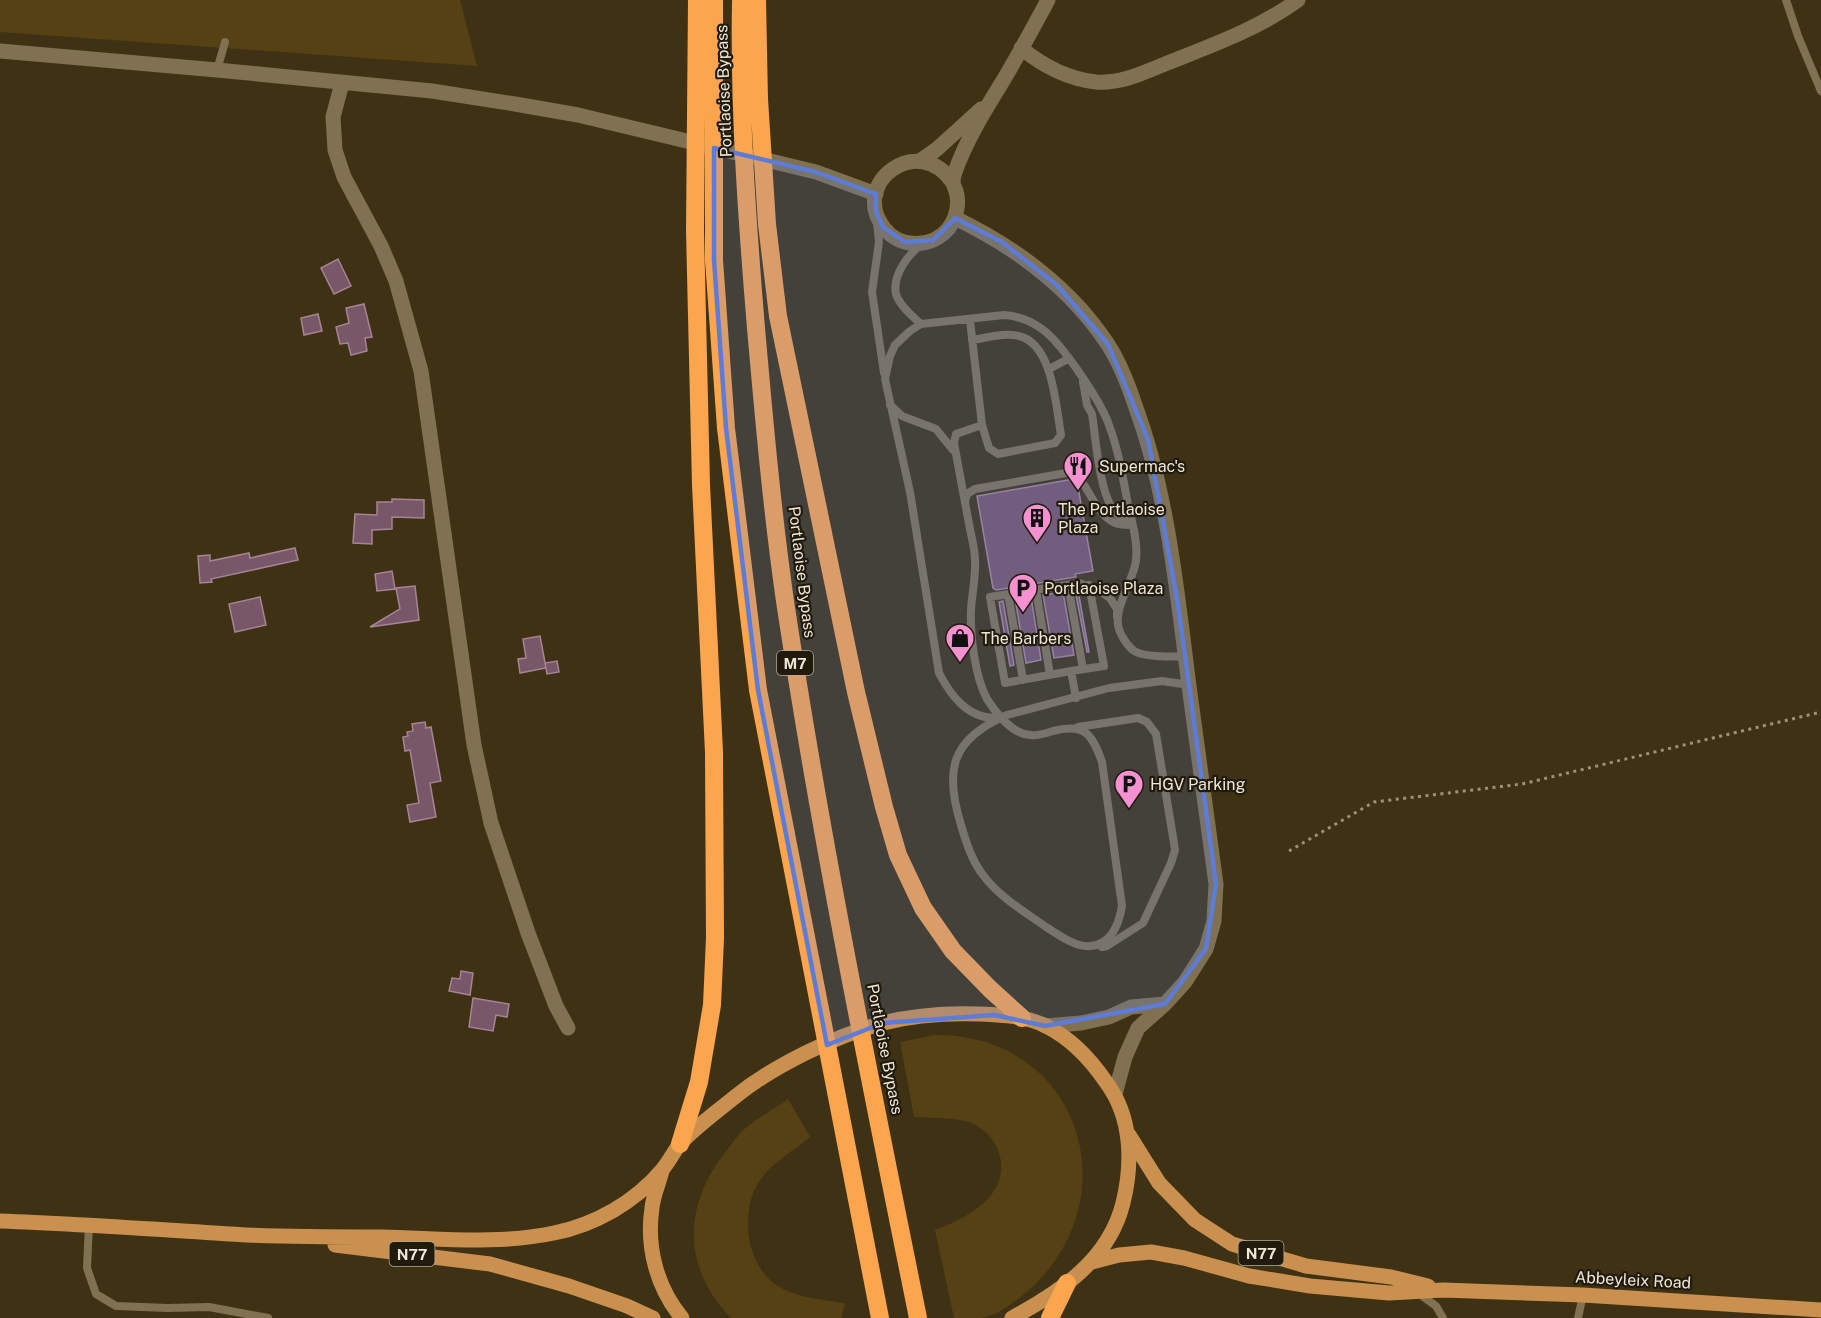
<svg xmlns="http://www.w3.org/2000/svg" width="1821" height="1318" font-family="'Public Sans',sans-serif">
	<rect width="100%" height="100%" fill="#3f3214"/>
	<path fill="#554113" d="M0,0H460L477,66L0,32Z
		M935,1035C1080,1034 1132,1198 1028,1291C1016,1301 997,1316 981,1318C972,1318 963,1318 954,1318L935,1230C968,1218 1014,1193 998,1150C993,1137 982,1127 969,1122C952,1117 932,1118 914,1117L900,1042Z
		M788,1099L810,1137C796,1149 776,1160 764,1175C738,1205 744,1265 778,1286C797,1298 824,1300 845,1303L841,1318H731C681,1267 683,1203 728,1149C732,1143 737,1136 742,1131C756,1119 773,1110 788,1099Z"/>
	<path fill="#775768" stroke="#a68495" stroke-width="1.5" d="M338,259L351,286L334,294L321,268Z
		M364,304L372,337L365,338L367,351L351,355L348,343L340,344L336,327L349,323L346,308Z
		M318,314L322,331L304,335L301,318Z
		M1068,480H1073L1078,487L1093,571L1075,574L1076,577L996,590L993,588L977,496Z
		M392,499L424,500V518L392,517V529L372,530V544L353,543L355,514L377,515V502H392Z
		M295,548L298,560L211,579L212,582L200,583L198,556L210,555V561L249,553L250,558Z
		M392,571L395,589L377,591L375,574Z
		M415,586L419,620L370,627L400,609L396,588Z
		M1075,590H1078L1089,652H1087Z
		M1063,592L1074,655L1054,658L1043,595Z
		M260,597L266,625L235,632L229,604Z
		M1031,597L1041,660L1026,663L1015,599Z
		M1003,601L1014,665L1010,666L999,602Z
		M540,636L546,668L520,673L518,659L526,658L523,639Z
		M557,661L559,672L547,674L545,663Z
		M425,722L426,728L431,727L441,781L430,783L436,817L410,822L407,805L419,803L410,750L405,751L403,737L408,736L407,732L413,731L412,724Z
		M461,971L473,973L470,995L449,991L452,978L460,979Z
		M473,998L509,1004L507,1017L496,1015L493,1031L469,1027Z"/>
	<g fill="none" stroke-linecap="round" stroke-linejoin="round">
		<path stroke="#9c927b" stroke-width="3" stroke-dasharray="3 4.5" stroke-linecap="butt" d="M1289,851L1374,802L1522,784L1821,712"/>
		<path stroke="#807152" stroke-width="8" d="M1786,0L1798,36L1821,91
			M217,70L225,42
			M877,222L879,242L872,292L884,373
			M970,320L982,425
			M921,324C913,317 899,305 896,294C892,276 908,254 922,244
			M972,340C986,338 1005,332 1019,336C1053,344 1056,407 1061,435L1055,443L998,454L989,448L982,425L956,434L954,443C959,470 964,497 969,524C971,536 975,548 975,560C976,577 972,593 971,610C970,635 975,677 987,699C996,713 1013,735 1031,735C1039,736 1046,733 1053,731C1085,723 1092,734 1102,762L1122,906C1119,924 1112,944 1091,946C1076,948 1059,935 1046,927C1025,912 998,896 983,875C972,861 966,842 961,825C944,770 951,739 1007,715L1109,688L1162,681L1189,685
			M1049,369L1068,359
			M1083,382L1087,405L1092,414C1096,440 1099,487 1112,508C1117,516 1123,520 1130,524
			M890,405L902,416L936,429L953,450
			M965,502L967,494L975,489L1066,473L1076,474C1089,488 1096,513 1113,522C1118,525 1126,525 1132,525
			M1068,585L1083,669
			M1036,590L1050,675
			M1008,594L1023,680
			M1071,671L1104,666L1089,585
			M1076,698L1071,671L1005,683L990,597L1079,583L1098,590L1110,598L1117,609V617
			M997,718C968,719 951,696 939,673L910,492L885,379L890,356L895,345L910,331L921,324L1004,315C1019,316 1030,320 1042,329C1062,343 1101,402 1109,425C1119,452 1123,478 1128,505C1132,522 1138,542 1136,560C1134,580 1115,605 1118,625C1119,633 1128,648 1136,652C1146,657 1173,657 1185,656
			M1078,727L1138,718L1147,722L1156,734L1173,837L1175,850L1171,863L1143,923L1107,946L1102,947
			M89,1225L87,1268L96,1294L116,1306L168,1308L209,1307L268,1318
			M1418,1293L1436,1306L1443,1318
			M1578,1318L1583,1295"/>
		<path stroke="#807152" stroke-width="15" d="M1021,48C1043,66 1068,79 1096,82C1124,84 1149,70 1175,60C1218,43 1261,27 1298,0
			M0,51L217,70L432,91L515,104L578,115L816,172L876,194
			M342,83L333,117L335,150L344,177L381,246L396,281L421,371L474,745L491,823L528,933L556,1006L568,1028
			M920,161L937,149L981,109
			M953,183C919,131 849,183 884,228C899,248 931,249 948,229C956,219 960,204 956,191C955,188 953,185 953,182C953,177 956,169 958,164C969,136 985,110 1001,84C1018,56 1033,28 1048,0
			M955,218C1015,247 1069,286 1107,343C1119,361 1128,384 1135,405C1168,494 1177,592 1189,686C1198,752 1207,818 1216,884L1214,921L1206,949L1185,982L1165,1004L1138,1028L1125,1057L1115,1094
			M1045,1026L1081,1023L1109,1017L1131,1007L1165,1004"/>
		<path stroke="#ca9050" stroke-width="15" d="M1129,1135L1159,1183L1195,1220L1232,1244L1306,1266L1391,1277L1428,1286
			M662,1171C659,1183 653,1196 652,1208C646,1247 657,1288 682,1318
			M0,1221C82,1224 165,1230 247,1235C292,1237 337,1237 382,1237C439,1238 498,1245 554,1233C595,1225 635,1202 662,1170C669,1162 673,1153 679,1145C693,1129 719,1110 736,1096C775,1065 835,1036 883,1023C914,1015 949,1013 980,1014C1002,1015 1026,1016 1046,1026C1070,1038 1091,1060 1106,1082C1132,1117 1133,1162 1123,1203C1109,1260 1060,1292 1012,1318
			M335,1245L490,1264L569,1286L627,1306L653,1318
			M1092,1262L1119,1255L1151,1252L1184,1258L1249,1276L1310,1286L1389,1293L1443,1290L1583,1295L1821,1310"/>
		<path stroke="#fba54e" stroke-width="18" d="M714,0V260L726,428L758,690L880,1318
			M741,0C739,109 747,219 756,328C764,419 772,510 785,601C821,841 870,1080 918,1318
			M757,0L759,99L767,224L778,316L856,692L884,807L898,855L923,908L953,951L990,989L1022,1018
			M680,1144L699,1082L712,1005L715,938L714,752L701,485L695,231L697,0
			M1050,1318L1067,1283"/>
	</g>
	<path fill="#5c7cd7" fill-opacity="0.2" stroke="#5c7cd7" stroke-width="4.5" stroke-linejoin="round" d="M714,148L816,172L876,194V211L883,227L905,242L933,240L955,218L1002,242L1057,285L1108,344L1148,439L1178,604L1216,884L1206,949L1165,1004L1045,1026L994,1015L883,1023L827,1045L758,690L726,428L714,260Z"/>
	<defs>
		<g id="restaurant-pin" transform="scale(1.5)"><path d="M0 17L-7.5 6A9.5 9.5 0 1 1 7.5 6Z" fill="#f590d1" stroke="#211b0e"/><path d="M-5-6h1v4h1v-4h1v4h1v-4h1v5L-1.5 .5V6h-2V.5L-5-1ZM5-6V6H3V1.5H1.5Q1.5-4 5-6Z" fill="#111"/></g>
		<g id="building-pin" transform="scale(1.5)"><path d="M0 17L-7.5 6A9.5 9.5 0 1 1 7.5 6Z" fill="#f590d1" stroke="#211b0e"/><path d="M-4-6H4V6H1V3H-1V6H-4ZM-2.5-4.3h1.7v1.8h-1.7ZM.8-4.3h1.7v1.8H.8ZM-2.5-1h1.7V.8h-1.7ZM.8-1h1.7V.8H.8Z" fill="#111"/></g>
		<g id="parking-pin" transform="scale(1.5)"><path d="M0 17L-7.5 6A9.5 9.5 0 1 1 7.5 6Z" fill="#f590d1" stroke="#211b0e"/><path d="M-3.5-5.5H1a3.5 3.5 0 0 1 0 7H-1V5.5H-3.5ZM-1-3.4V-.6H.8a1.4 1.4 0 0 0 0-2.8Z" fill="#111"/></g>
		<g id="shop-pin" transform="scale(1.5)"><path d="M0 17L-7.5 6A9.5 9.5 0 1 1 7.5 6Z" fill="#f590d1" stroke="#211b0e"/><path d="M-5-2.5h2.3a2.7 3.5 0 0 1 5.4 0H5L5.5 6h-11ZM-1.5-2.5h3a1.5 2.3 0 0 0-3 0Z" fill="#111"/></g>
	</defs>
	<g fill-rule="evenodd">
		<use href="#restaurant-pin" x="1078" y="466"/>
		<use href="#building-pin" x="1037" y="518"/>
		<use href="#parking-pin" x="1023" y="588"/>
		<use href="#shop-pin" x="960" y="638"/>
		<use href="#parking-pin" x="1129" y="784"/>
	</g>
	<g text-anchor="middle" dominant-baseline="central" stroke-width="4.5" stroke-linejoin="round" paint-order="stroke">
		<g fill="#211b0e" stroke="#b1aa9a" stroke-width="1.5">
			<rect x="777" y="651" width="36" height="24" rx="4.5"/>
			<rect x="1238.5" y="1241" width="45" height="24" rx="4.5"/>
			<rect x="389.5" y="1242" width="45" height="24" rx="4.5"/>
		</g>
		<g font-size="15" font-weight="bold" fill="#efe7d6">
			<text x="795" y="663">M7</text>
			<text x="1261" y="1253">N77</text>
			<text x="412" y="1254">N77</text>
		</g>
		<g font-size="16" fill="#efe7d6" stroke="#211b0e">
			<text transform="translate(724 91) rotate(-92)">Portlaoise Bypass</text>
			<text transform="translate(802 572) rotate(83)">Portlaoise Bypass</text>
			<text transform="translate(885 1049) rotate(79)">Portlaoise Bypass</text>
			<text transform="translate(1633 1280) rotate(3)">Abbeyleix Road</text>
		</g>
		<g font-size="16" fill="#efe7d6" stroke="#211b0e" text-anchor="start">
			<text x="1099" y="466">Supermac's</text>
			<text x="1058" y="509">The Portlaoise<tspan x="1058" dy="18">Plaza</tspan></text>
			<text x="1044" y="588">Portlaoise Plaza</text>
			<text x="981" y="638">The Barbers</text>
			<text x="1150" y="784">HGV Parking</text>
		</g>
	</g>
</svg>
